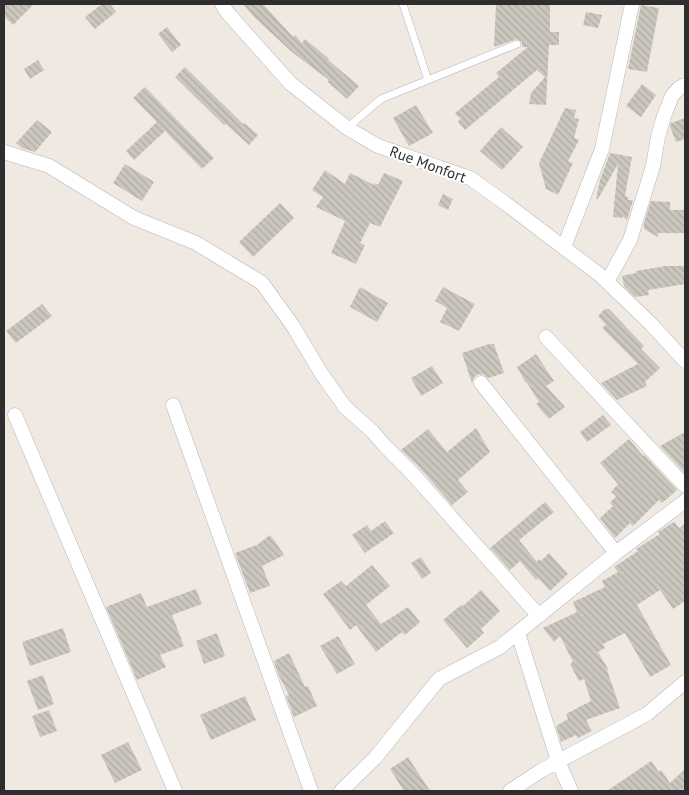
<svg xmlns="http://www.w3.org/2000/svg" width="689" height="795" font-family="'PT Sans',sans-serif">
	<defs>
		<pattern id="building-back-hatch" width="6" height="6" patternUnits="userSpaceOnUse" patternTransform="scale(1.25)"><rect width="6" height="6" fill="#cbc7bf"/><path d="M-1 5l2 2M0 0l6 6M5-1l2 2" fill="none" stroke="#afaba4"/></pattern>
	</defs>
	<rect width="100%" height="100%" fill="#efe9e1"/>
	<path fill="url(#building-back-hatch)" d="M4,4H34L13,25L4,16Z
		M102,4H110L116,12L95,29L85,17Z
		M243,4H263L293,37L295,35L302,43L305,39L329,59L328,60L359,86L347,99L328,82L329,80L293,53L254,17Z
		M496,4H550V32H559V45H549L546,105L529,104L531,93L545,77L537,70L465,130L458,122L462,116L459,118L455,113L499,77L496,73L528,47H522V42L517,39L497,46H494Z
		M641,5L659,8L647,72L628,69Z
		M586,12L602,15L598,28L583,25Z
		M167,27L181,45L172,52L158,34Z
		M38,60L44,70L30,79L24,69Z
		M185,67L243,124L244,123L258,135L249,145L226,124L224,125L175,77Z
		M642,84L656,95L641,117L626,106Z
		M145,87L214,158L202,169L165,131L134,160L126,151L157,122L133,98Z
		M416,105L433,133L409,146L393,118Z
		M565,108L576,110L574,118L579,119L574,138L579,140L568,161L573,163L558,195L546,189L539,163Z
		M685,118V139L676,142L670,126L671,123Z
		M37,120L52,132L35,152L22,148L16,143Z
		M501,127L523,147L502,170L480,151Z
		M610,153L632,157L625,196L628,197V200H633L627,220L622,216V218L613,217L618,164L598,199H596L600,180Z
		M125,164L154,182L142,201L113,183Z
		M325,170L345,184L350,173L374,185L375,183L378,185L384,173L403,181L380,227L370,223L360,243L365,245L356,264L331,253L345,221L316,207L323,197L312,190Z
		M443,194L453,199L448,210L438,205Z
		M651,201L670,202V210H685V233H658V237L644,229V223Z
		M280,203L294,218L253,257L239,242Z
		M666,266H685V284L648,290L649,295L635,297L624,286L622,276L636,273V271Z
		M360,287L388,303L377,322L350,307Z
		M443,287L475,304L459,331L440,322L447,308L435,301Z
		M42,304L52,316L16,343L6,331Z
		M605,309H609L644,346L641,349L660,368L645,382L647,386L617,400L601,383L638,364L602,328L606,325L598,316Z
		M489,344H494L504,373L488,378L484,375L479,374L475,376L472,383L462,353Z
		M536,354L554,381L546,386L565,407L549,419L536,404L539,402L527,383L528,382L526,383L517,367Z
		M432,366L443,383L421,396L411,378Z
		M603,415L611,425L587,442L580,432Z
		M476,428L490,452L458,480L468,492L452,505L418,466L401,450L428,429L447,452Z
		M685,432V473L660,446Z
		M629,439L643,456L644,455L677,490L662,503L659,500L633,526L630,523L615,538L600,518L613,506L610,503L616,496L611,492L618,484L600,463Z
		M545,502L554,512L519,540L537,562L539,559L541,561L549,553L568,574L550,591L538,578L536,580L520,561L510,570L490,548Z
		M385,521L394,533L365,553L352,535L367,525L371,531Z
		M674,522L679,528L685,524V601L673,609L660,590L637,605L671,665L650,677L625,633L603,644L605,648L598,652L608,669L607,670L620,708L586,720L592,731L578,738L576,735L561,742L556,726L568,719L566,714L591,701L584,679L579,681L570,664L573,662L560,636L554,642L543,628L577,612L573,602L605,587L602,581L618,572L614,567L638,551L636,549L660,534L658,532Z
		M270,535L277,544L284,555L262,566L270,586L250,593L235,553L257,545Z
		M421,557L431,573L422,579L411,563Z
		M372,565L390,586L366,605L381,624L408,607L420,622L405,635L402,632L376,652L356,625L350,630L323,594L341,581L346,586Z
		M196,589L202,604L172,615L184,646L160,655L166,667L137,680L106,607L141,593L147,607Z
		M481,590L500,611L481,629L484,633L467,648L443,620L461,605L463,606Z
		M63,628L71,652L30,666L22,642Z
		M217,633L225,656L204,664L196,641Z
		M338,636L355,664L337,674L320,646Z
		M289,653L305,687L308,686L317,706L294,717L286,696L289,695L278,674L274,661Z
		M43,675L54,704L38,710L27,681Z
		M245,696L256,720L211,740L200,715Z
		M49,710L57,731L40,737L32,716Z
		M128,742L142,770L115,783L101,755Z
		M408,757L430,791H404L390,769Z
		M651,761L659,772L661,770L670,783L685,769V787L681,791H607Z"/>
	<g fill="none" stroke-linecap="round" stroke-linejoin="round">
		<g stroke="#b4b7c1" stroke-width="8">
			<path id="lane" d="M403,4L428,80
				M347,128L381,99L517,44"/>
		</g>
		<g stroke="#b4b7c1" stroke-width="15">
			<path id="street" d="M222,4L227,12L290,83L347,128L378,146L470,178L505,203L600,275L651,324L685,361
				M4,152L49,166L134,218L196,243L262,283L293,326L321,373L345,407L372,431L385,446L411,472L539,616
				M564,247L602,149L632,4
				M607,282L630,240L653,166L658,137L664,116L672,96L679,88L685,85
				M546,337L685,486
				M481,383L616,553
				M173,405L311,791
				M15,415L175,791
				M518,633L558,761L571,791
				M341,791L375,758L439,679L500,647L616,553L685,501
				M510,791L542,770L647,714L685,682"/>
		</g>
		<use href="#lane" stroke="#fff" stroke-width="7"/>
		<use href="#street" stroke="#fff" stroke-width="14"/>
	</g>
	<g text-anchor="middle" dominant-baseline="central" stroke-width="4" stroke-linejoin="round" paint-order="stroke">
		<g font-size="15" fill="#2e2e2e" stroke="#fff">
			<text transform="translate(428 164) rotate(20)">Rue Monfort</text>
		</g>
	</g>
	<rect width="689" height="795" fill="none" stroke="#2e2e2e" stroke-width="10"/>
</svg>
